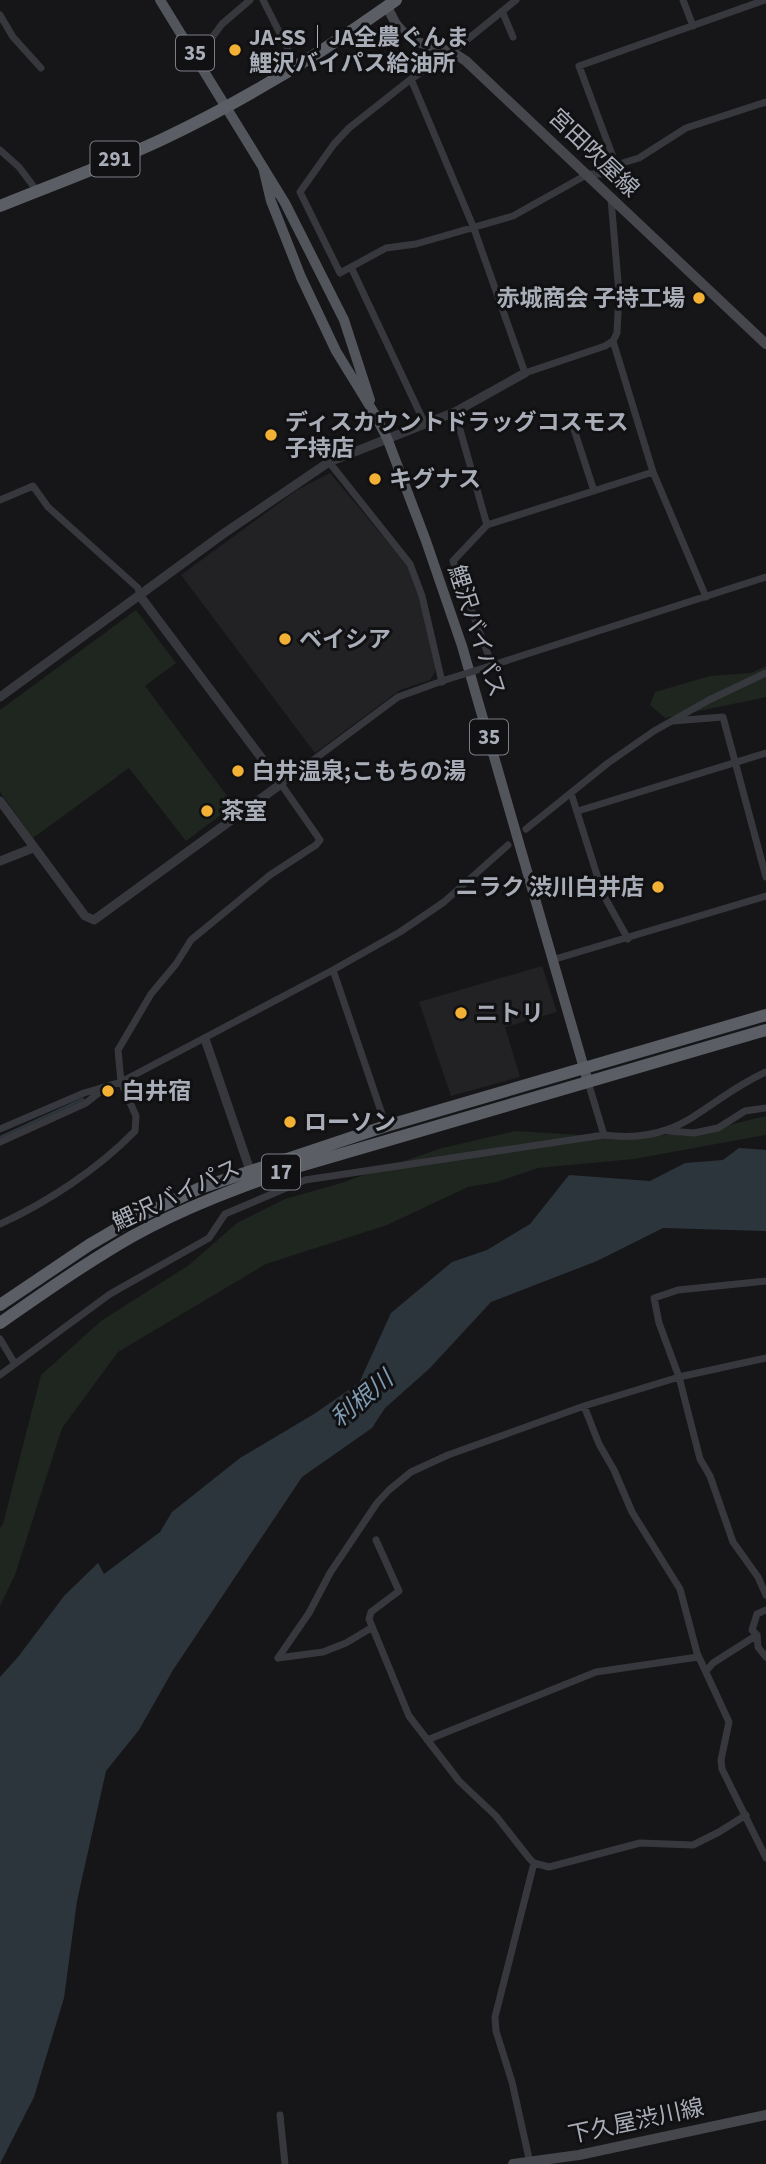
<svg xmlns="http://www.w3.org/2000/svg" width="766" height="2164" font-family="'Source Sans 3','Noto Sans JP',sans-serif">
	<rect width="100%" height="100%" fill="#161618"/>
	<path fill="#222225" d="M330,473L406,564L420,600L436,670L430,680L400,690L315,753L181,575L297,490Z
		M542,966L557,1012L505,1027L520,1077L451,1096L419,1002Z"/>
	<path fill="#1e261f" d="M136,610L176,663L145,686L234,805L186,841L129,768L33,838L0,792V710Z
		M766,666V697L665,718L650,705L655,692L710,676L751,673Z
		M766,1116V1135L634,1159L538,1168L497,1182L468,1187L387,1225L266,1264L118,1352L62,1428L15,1575L0,1606V1528L3,1524L41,1375L101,1321L189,1265L237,1223L285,1199L338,1184L442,1148L515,1131L629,1138L699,1132Z"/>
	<path fill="#2c353c" d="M739,1148L766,1150V1231L663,1228L597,1261L491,1302L429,1369L385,1408L372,1428L302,1477L173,1670L139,1730L106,1771L77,1901L64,1998L34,2097L0,2164V1677L18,1657L64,1596L98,1563L104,1574L160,1532L172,1512L240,1458L314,1414L359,1383L391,1313L452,1262L487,1250L530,1224L569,1175L650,1181L685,1163L723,1160Z"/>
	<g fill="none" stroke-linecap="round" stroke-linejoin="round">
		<path stroke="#2c353c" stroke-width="2.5" d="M0,1137L83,1099"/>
		<path stroke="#37383d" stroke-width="7" d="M263,0L297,67
			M516,0L452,52L411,79L349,128L334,144L300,192L340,273L386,248L416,244L513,216L588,174H603L616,165L639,158L686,128L766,102
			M683,0L693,26
			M502,11L513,37
			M0,15L13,37L41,68
			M193,50L211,39L222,24L250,0
			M411,79L473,226L525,373L605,346L613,341L617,333L619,293L611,199
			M0,150L19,167L37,191
			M616,165L579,66L765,0
			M351,267L425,424
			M613,341L653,472L706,597
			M455,412L487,525
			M569,414L594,491
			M329,462L410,564L422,596L442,682
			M0,500L33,486L48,507L138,588L140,596
			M492,665L453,561L487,525L653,472
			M490,666L766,577
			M673,721L723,717L766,877
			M571,793L603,894L628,939
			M578,811L766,753
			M526,829L608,763L654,731L709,700L766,673
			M552,960L766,896
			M333,970L386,1126
			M588,1082L604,1135
			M0,1129L84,1093L121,1082L333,970L400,932L444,902L508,845
			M669,1131L694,1133L718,1128L745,1111L766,1108
			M0,1142L86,1103L105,1088
			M0,1224C48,1202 98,1169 135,1131L136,1116L121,1082L118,1050L151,994L176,964L191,940L270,875L316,845L320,840L281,784L398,697L445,680
			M766,1281L678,1290L654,1298L659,1323L679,1377L700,1459L710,1476L733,1542L758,1577L766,1595
			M0,1339L15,1364
			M0,1375L110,1294L209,1238L225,1214L305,1180L604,1135C684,1145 702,1101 766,1072
			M584,1406L599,1444L614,1470L632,1512L680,1589L697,1653L729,1722L721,1760L722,1769L766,1858
			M376,1540L399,1591L371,1612L369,1619L409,1716L459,1781L496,1816L529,1858L534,1863L549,1867L640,1843L693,1845L719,1832L746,1815
			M766,1610L757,1614L752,1630L757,1635L758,1647L766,1657
			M278,1658L309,1613L330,1573L377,1503L389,1490L411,1472L448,1455L584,1406L679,1377L766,1358
			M278,1658L323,1652L346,1643L371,1628
			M706,1671L713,1663L757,1635
			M427,1740L596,1672L698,1657
			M280,2115L285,2164
			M530,2163L512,2082L496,2031L495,2017L534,1863"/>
		<path stroke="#37383d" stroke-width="9" d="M0,697L223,534L329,462L455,412L525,373
			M0,801L85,916L94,920L281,784L140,596
			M0,861L33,848
			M205,1039L252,1176"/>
		<path stroke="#45474d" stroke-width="10" d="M387,7L396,24L410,40L452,52L466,61L766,344
			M513,2164L579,2155L766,2115"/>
		<path stroke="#53555c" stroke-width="10" d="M160,0L285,203L344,320L370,400
			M263,167L271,201L301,277L336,351L374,413L387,438L426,541L462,646L588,1082"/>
		<path stroke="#5b5e65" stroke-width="12" d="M0,206C54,184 110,164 163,139C245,100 322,53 396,0
			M0,1305L89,1245L130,1221L200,1188L386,1126L766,1015
			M0,1323C43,1293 86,1263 131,1237C185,1207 242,1186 300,1166L766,1030"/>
		<path stroke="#37383d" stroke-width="7" d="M445,680L487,667"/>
	</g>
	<g fill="#f2b134" stroke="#111113" stroke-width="2.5">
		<circle cx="235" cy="50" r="7"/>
		<circle cx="699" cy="298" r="7"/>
		<circle cx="271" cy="435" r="7"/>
		<circle cx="375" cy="479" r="7"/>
		<circle cx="285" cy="639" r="7"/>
		<circle cx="238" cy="771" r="7"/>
		<circle cx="207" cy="811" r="7"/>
		<circle cx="658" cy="887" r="7"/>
		<circle cx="461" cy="1013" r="7"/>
		<circle cx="108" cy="1091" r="7"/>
		<circle cx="290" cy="1122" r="7"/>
	</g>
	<g text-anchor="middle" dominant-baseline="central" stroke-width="6" stroke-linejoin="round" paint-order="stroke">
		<g fill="#111113" stroke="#7b7e86" stroke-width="2">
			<rect x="176" y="35.5" width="38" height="35" rx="5"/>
			<rect x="90.5" y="141.5" width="49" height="35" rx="5"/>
			<rect x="470" y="719.5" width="38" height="35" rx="5"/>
			<rect x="262" y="1154.5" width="38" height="35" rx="5"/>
		</g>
		<g font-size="21" font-weight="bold" fill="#a8adb8">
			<text x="195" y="53">35</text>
			<text x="115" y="159">291</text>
			<text x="489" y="737">35</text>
			<text x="281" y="1172">17</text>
		</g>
		<g font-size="23" font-weight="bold" fill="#a8adb8" stroke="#111113" text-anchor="start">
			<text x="249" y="37">JA-SS｜JA全農ぐんま<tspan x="249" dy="26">鯉沢バイパス給油所</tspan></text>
			<text x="685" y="298" text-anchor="end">赤城商会 子持工場</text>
			<text x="285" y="422">ディスカウントドラッグコスモス<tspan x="285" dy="26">子持店</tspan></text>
			<text x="389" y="479">キグナス</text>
			<text x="299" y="639">ベイシア</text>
			<text x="252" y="771">白井温泉;こもちの湯</text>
			<text x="221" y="811">茶室</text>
			<text x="644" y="887" text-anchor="end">ニラク 渋川白井店</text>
			<text x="475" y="1013">ニトリ</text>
			<text x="122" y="1091">白井宿</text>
			<text x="304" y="1122">ローソン</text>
		</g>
		<g font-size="23" fill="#a8adb8" stroke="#111113">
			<text transform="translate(594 153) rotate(44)">宮田吹屋線</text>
			<text transform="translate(477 631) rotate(72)">鯉沢バイパス</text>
			<text transform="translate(176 1195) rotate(-25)">鯉沢バイパス</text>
			<text transform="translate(636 2121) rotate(-12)">下久屋渋川線</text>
		</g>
		<g font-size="24" font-style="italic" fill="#7f9bb3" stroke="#111113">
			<text transform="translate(362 1399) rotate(-40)">利根川</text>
		</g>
	</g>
</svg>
